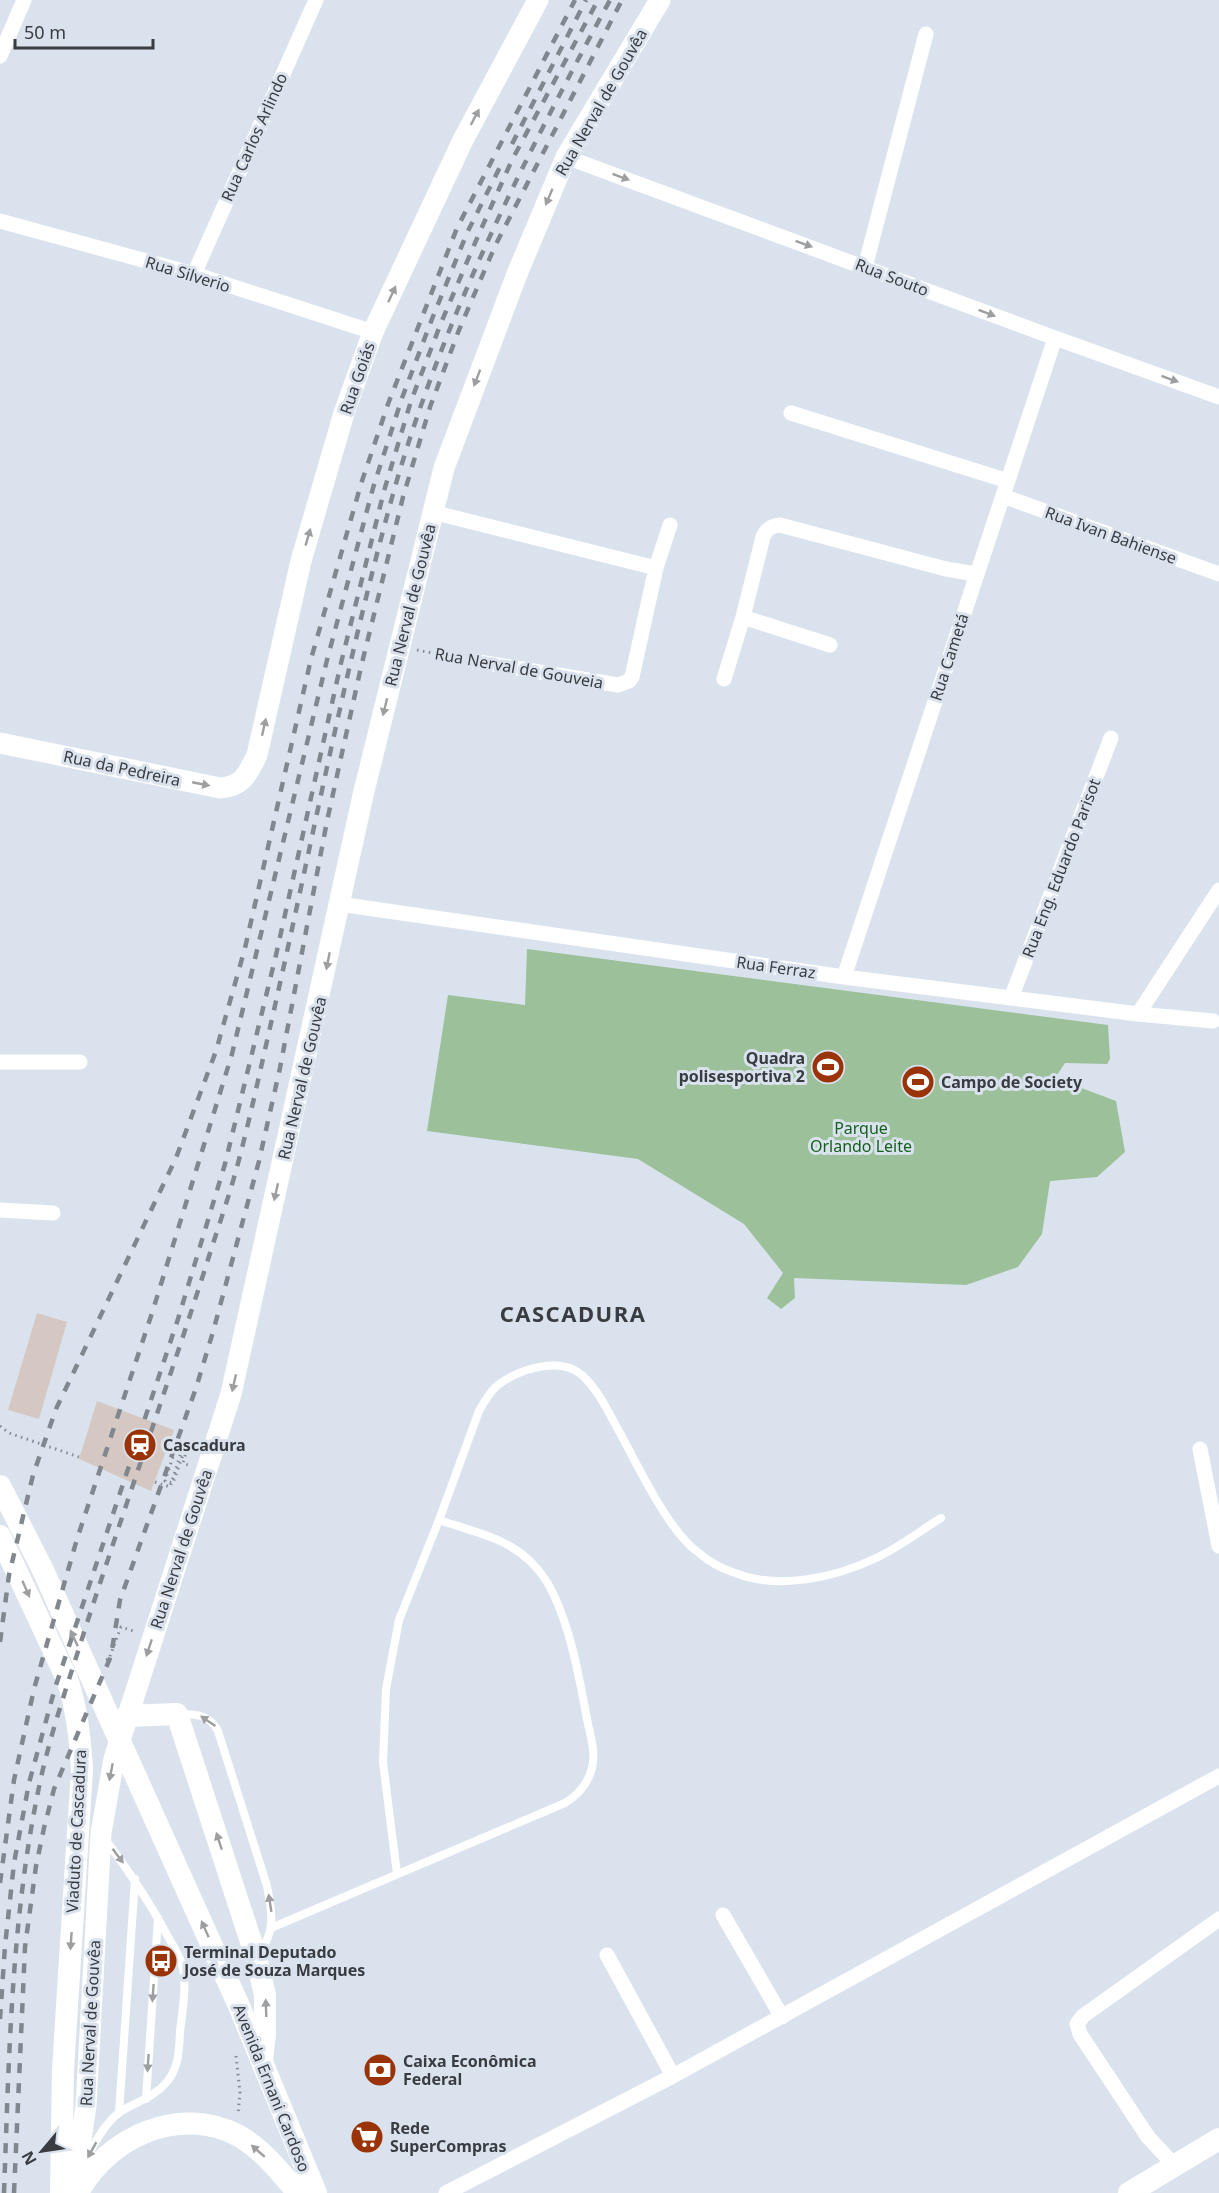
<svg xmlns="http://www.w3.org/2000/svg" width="1219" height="2193" font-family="'Noto Sans',sans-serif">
	<rect width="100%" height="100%" fill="#dae3ed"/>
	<path fill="#9bc09a" d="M527,949L1108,1025L1110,1059L1107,1064L1065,1063L1055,1078L1116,1101L1125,1152L1097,1177L1050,1181L1042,1234L1018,1267L966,1285L794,1278L795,1298L781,1309L767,1298L783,1273L744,1224L638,1159L427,1131L448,995L525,1005Z"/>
	<path fill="#d5c8c3" d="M37,1313L67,1322L39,1419L8,1410Z
		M97,1401L174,1430L151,1491L79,1459Z"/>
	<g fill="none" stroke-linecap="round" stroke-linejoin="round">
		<path stroke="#848a91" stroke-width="3" stroke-dasharray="1.5 4.5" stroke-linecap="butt" d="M417,650L458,658
			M0,1426L9,1433L79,1457
			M155,1482L170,1487L184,1443L178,1442L165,1481L173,1483L186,1446H188L183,1463L188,1465
			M106,1660L109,1659L121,1627L136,1632
			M236,2056L240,2092L238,2115"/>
		<path stroke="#fff" stroke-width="8" d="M180,1714C196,1714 210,1715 218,1731L267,1886C272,1911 276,1932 259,1953
			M397,1874L383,1762L386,1689L399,1620L439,1520
			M271,1928L565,1803C578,1795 588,1784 592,1768C596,1752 590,1734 587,1719C579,1676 571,1630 552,1591C547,1581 538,1569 530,1561C505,1537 471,1531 439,1520L479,1411C484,1402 490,1391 498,1385C519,1369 560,1356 582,1375C597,1389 606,1407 615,1424C635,1459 667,1531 699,1553C708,1561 723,1569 735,1573C778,1590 835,1578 876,1558C898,1548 920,1531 941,1518
			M146,2099L158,1918
			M119,2113L135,1879
			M86,2161C93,2145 105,2123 120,2112C135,2102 153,2098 166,2083C179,2068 179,2051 180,2032C182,2012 187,1988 183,1968C180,1956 173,1945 167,1935C149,1901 128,1870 105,1839"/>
		<path stroke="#fff" stroke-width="15" d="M0,56L24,0
			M566,157L1055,338L1219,397
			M0,221L194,274L373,332
			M865,267L926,34
			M194,274L316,0
			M791,413L1008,481
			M1003,496L1219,574
			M432,512L656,568
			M743,617L830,645
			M474,661L618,685L629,681L632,677L656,568L670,525
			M724,679L743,617L763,537C766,529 771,526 780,525L946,569L976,574
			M339,904L844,977L1138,1014L1213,1021
			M844,977L1055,338
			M1011,998L1111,738
			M1138,1014L1219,890
			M0,1062H80
			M0,1210L53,1213
			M1200,1449L1219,1546
			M723,1915L782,2017
			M607,1955L673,2076
			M1176,2167L1148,2137L1080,2034L1077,2024L1083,2016L1219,1919
			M446,2193L673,2076L1219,1776"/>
		<path stroke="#fff" stroke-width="21" d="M0,743L220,788C243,787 248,773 257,755L301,561L344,413L373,332L463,140L538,0
			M70,2193L77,2165L86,2106L101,1833L114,1759L231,1394L364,791L444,468L517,274L566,157L660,0"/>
		<path stroke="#fff" stroke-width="22" d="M0,1486L42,1568L239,2006L316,2193
			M0,1536L67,1679C77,1709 80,1738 82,1769L63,2070L61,2193
			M127,1716L177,1714L256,1957L265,1995V2035L262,2059
			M78,2193C107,2137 180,2104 239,2136C262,2149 281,2173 298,2193
			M1129,2193L1219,2139"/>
		<path stroke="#81878e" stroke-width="4.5" stroke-dasharray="10 10" stroke-linecap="butt" d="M512,144L586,0
			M0,1642L9,1575L33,1475L56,1409L176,1158L216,1051L245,948L311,659L361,484L388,404L457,228L575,0
			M0,1883L14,1780L34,1689L77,1539L153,1310L232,1054L327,660L373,488L402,398L432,319L467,233L501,165
			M0,2019L5,1946L14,1863L29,1783L55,1688L178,1319L225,1164L276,955L341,663L384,491L411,401L441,323L478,236L512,160L598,0
			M4,2193C9,2059 11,1924 38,1792C49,1736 69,1681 86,1626C125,1506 167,1387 206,1266C216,1233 228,1200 237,1167C251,1115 262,1062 274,1010C313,838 346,664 393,494C442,320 524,159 610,0
			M14,2193L25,1947L36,1866L44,1828L54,1789L111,1656L120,1600L196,1388L213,1332L259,1161L280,1068L327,821L361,667L403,497L430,407L459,330L495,246L622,0"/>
	</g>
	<defs><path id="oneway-solid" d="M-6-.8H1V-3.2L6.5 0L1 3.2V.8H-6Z" transform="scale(1.5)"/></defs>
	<g fill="#9c9ea0">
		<use href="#oneway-solid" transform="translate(475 117) rotate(-62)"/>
		<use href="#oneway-solid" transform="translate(621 177) rotate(20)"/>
		<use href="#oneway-solid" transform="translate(549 197) rotate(113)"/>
		<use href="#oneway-solid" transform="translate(804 244) rotate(20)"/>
		<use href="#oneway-solid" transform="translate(392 294) rotate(-65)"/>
		<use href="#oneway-solid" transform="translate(987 313) rotate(21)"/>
		<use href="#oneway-solid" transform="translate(477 378) rotate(111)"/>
		<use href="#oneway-solid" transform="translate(1170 379) rotate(20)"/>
		<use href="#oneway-solid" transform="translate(308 537) rotate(-74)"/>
		<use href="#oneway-solid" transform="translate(385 707) rotate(104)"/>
		<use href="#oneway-solid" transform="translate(264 727) rotate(-77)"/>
		<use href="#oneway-solid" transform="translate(201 784) rotate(11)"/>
		<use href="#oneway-solid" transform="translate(328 961) rotate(101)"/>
		<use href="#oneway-solid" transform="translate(276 1192) rotate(103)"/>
		<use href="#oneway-solid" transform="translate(234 1383) rotate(103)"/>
		<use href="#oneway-solid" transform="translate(26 1589) rotate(66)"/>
		<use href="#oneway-solid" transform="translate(74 1638) rotate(-115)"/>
		<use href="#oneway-solid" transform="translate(149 1648) rotate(108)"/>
		<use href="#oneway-solid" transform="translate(208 1721) rotate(-146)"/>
		<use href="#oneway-solid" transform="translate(111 1772) rotate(101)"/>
		<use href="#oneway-solid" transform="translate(219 1841) rotate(-108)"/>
		<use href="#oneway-solid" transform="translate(118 1856) rotate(53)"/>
		<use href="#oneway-solid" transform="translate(270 1903) rotate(-99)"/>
		<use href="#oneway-solid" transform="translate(205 1929) rotate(-114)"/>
		<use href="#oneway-solid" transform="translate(71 1941) rotate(94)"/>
		<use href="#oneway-solid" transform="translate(153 1993) rotate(94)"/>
		<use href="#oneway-solid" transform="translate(266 2008) rotate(-92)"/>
		<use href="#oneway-solid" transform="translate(148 2063) rotate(94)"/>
		<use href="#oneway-solid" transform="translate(92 2150) rotate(119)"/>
		<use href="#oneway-solid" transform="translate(258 2151) rotate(-139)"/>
	</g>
	<defs>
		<g id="stadium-disc" transform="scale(1.725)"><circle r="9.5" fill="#9a3408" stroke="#dae3ed"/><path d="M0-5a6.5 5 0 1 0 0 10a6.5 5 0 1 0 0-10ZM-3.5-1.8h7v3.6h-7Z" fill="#fff"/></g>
		<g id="station-disc" transform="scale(1.725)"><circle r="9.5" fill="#9a3408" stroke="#dae3ed"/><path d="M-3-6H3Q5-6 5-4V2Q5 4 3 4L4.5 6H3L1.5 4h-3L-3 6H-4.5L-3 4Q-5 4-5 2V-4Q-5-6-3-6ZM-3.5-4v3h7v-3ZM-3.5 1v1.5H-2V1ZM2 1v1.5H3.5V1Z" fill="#fff"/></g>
		<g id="bus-disc" transform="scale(1.725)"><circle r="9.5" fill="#9a3408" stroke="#dae3ed"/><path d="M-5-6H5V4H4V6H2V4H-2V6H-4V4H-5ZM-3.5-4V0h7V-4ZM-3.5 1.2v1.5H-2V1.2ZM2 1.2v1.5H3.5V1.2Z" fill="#fff"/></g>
		<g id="bank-disc" transform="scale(1.725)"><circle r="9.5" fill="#9a3408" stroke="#dae3ed"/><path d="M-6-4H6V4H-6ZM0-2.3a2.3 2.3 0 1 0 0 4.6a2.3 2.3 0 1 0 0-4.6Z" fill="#fff"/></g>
		<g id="supermarket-disc" transform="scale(1.725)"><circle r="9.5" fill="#9a3408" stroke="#dae3ed"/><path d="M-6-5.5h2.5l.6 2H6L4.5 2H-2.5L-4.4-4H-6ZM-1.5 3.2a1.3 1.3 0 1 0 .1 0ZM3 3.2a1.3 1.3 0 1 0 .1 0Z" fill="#fff"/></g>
	</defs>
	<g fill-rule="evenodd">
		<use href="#stadium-disc" x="828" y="1067"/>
		<use href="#stadium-disc" x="918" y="1082"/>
		<use href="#station-disc" x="140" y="1445"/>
		<use href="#bus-disc" x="161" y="1961"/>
		<use href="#bank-disc" x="380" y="2070"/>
		<use href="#supermarket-disc" x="367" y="2137"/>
	</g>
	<g text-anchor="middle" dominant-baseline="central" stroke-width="6" stroke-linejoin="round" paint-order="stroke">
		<g font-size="16" fill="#393c40" stroke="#dae3ed">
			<text transform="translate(601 102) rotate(-60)">Rua Nerval de Gouvêa</text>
			<text transform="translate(254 137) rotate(-66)">Rua Carlos Arlindo</text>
			<text transform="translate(188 274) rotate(17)">Rua Silverio</text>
			<text transform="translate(892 277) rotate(21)">Rua Souto</text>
			<text transform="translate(357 378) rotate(-71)">Rua Goiás</text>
			<text transform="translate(1111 535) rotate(20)">Rua Ivan Bahiense</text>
			<text transform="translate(410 605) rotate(-76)">Rua Nerval de Gouvêa</text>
			<text transform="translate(949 657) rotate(-72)">Rua Cametá</text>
			<text transform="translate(519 668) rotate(10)">Rua Nerval de Gouveia</text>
			<text transform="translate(122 768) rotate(12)">Rua da Pedreira</text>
			<text transform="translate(1061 868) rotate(-69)">Rua Eng. Eduardo Parisot</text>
			<text transform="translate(776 967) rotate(8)">Rua Ferraz</text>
			<text transform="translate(302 1078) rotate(-77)">Rua Nerval de Gouvêa</text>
			<text transform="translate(181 1549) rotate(-72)">Rua Nerval de Gouvêa</text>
			<text transform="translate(76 1831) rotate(-87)">Viaduto de Cascadura</text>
			<text transform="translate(90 2023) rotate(-87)">Rua Nerval de Gouvêa</text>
			<text transform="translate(272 2088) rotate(68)">Avenida Ernani Cardoso</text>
		</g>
		<g font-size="16" font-weight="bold" fill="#393c40" stroke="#dae3ed" text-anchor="start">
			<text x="805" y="1058" text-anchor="end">Quadra<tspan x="805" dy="18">polisesportiva 2</tspan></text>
			<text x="941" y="1082">Campo de Society</text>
			<text x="163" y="1445">Cascadura</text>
			<text x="184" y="1952">Terminal Deputado<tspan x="184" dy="18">José de Souza Marques</tspan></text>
			<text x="403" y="2061">Caixa Econômica<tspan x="403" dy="18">Federal</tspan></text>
			<text x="390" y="2128">Rede<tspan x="390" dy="18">SuperCompras</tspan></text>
		</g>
		<g font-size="16" fill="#16601d" stroke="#dae3ed">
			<text x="861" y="1128">Parque<tspan x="861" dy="18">Orlando Leite</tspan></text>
		</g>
		<g font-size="22" font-weight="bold" letter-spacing="1.5" fill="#393c40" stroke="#dae3ed">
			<text x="573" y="1313">CASCADURA</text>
		</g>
	</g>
	<g transform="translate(42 2151) rotate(241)" stroke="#dae3ed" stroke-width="4.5" paint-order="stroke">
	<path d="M0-4.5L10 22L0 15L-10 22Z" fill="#393c40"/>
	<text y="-9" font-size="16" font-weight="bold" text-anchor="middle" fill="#393c40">N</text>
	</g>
	<path d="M15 39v9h138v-9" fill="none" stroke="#393c40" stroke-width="3"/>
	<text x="24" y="39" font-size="18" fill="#393c40" stroke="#dae3ed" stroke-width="4.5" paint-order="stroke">50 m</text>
</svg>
